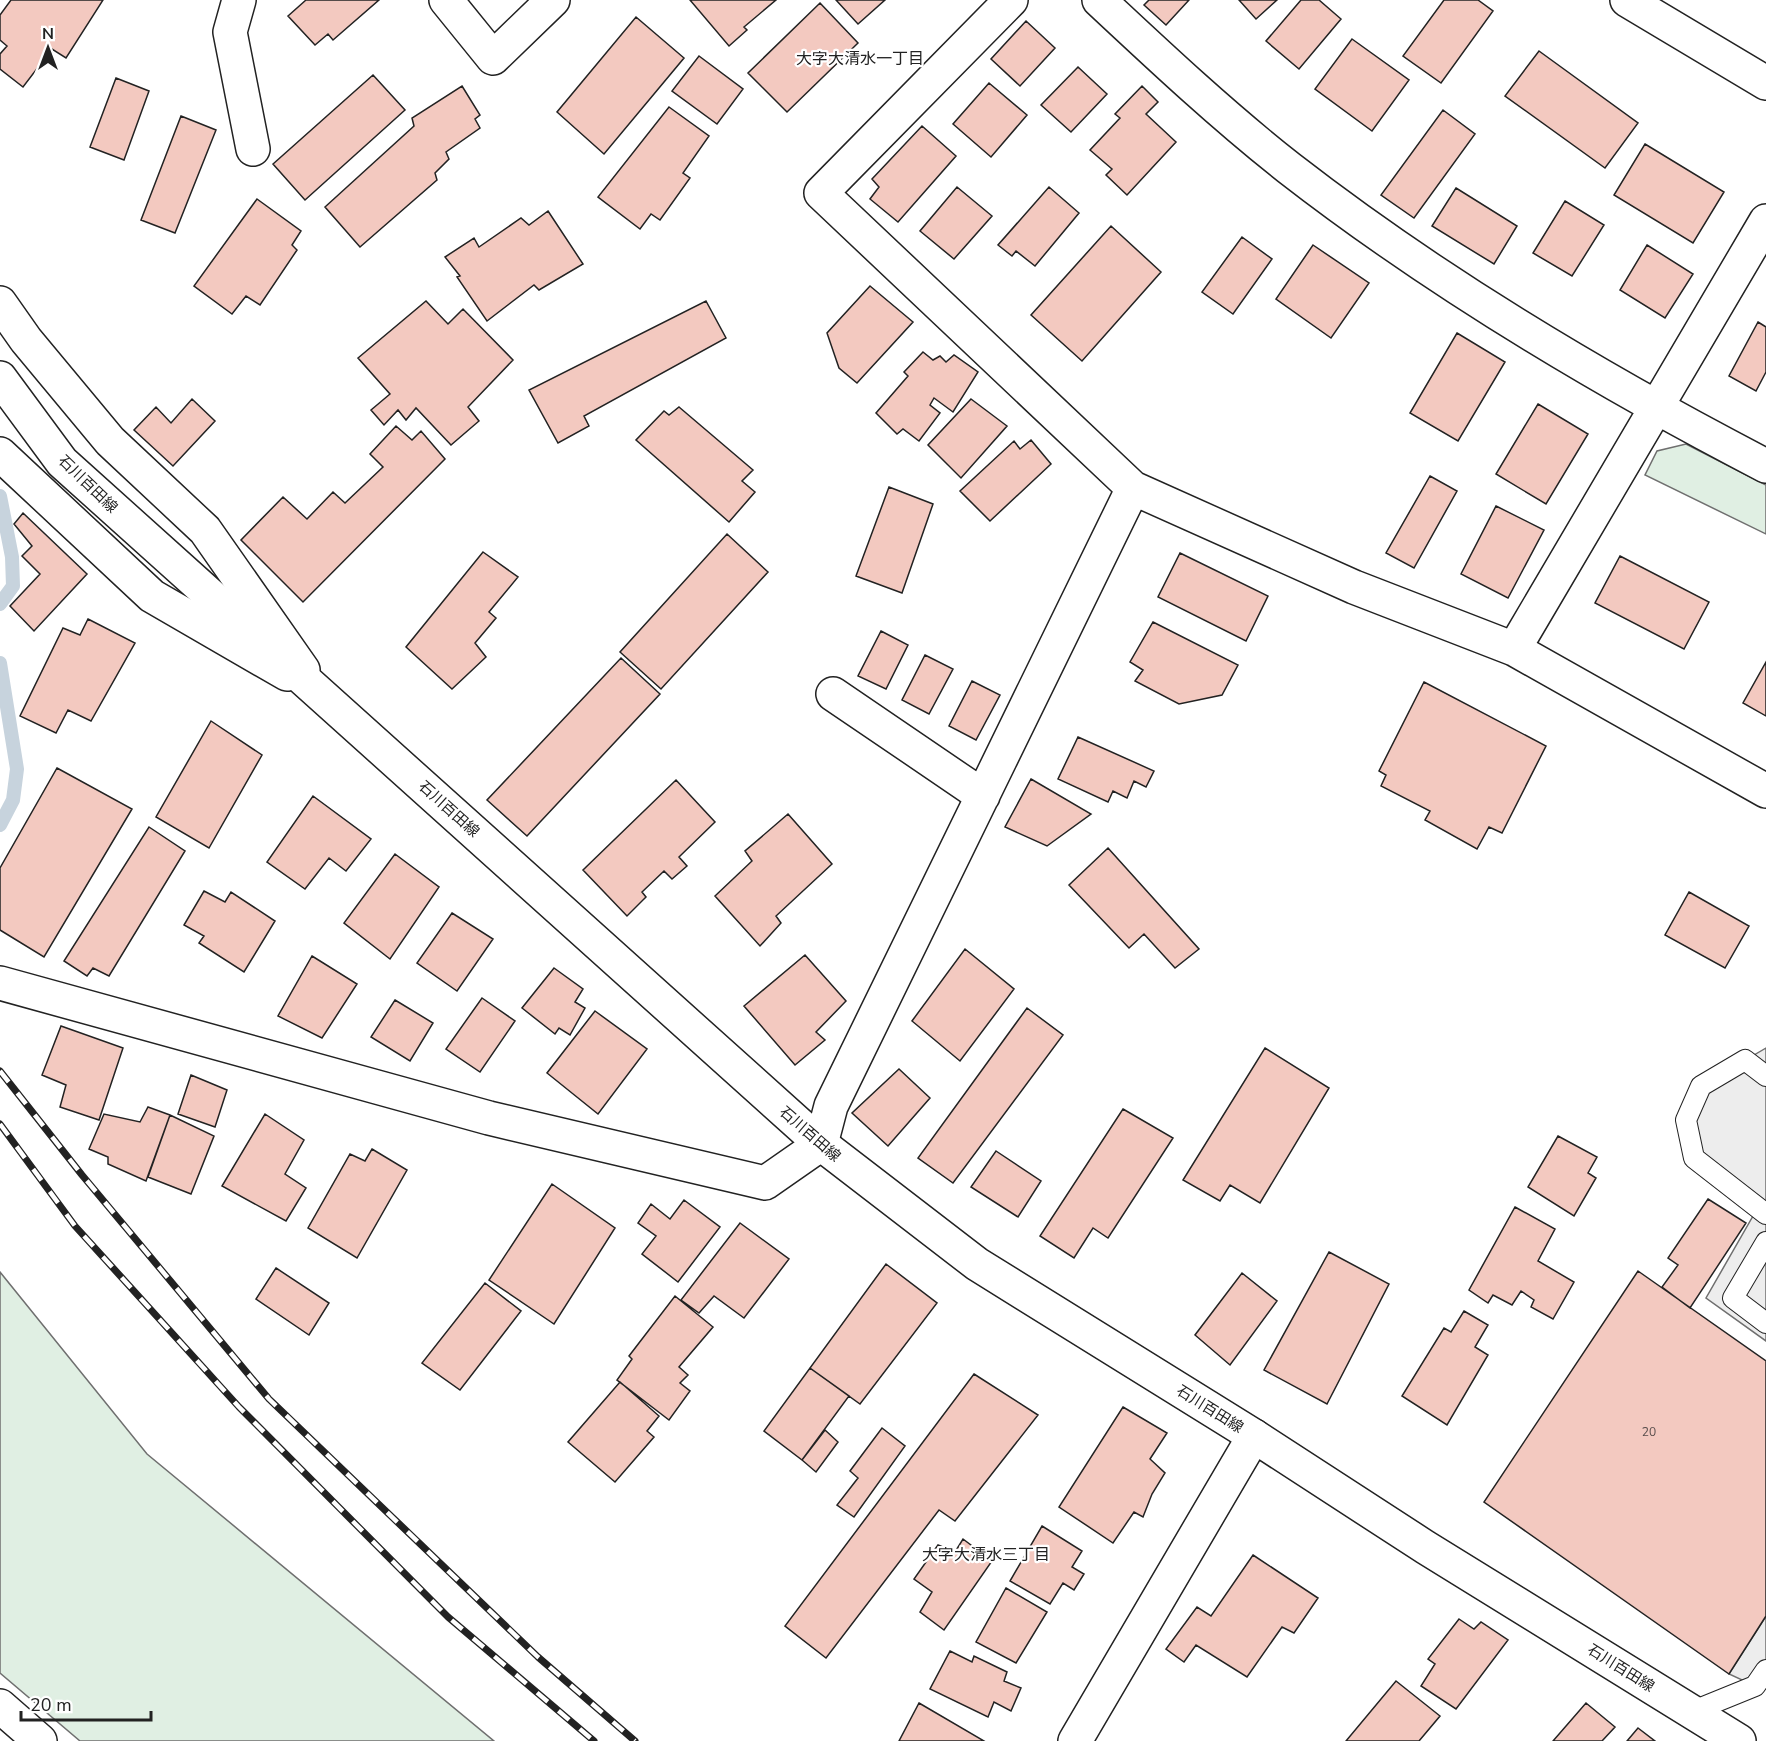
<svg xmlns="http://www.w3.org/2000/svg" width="1766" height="1741" font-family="'Nunito Sans','Noto Sans JP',sans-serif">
	<rect width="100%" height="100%" fill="#fff"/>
	<path fill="#e0efe3" stroke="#6f6f6f" stroke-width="1.5" d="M1686,444L1766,485V534L1645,475L1657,451Z
		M0,1272L147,1454L494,1741H80L0,1673Z"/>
	<path fill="#ededed" stroke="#6f6f6f" stroke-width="1.5" d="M1766,1048V1341L1706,1298L1757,1209L1694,1158L1686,1120L1701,1086Z
		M1766,1616V1683L1755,1686L1729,1674Z"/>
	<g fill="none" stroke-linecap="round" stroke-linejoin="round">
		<path stroke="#c7d3dd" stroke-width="14" d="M0,496L12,557L13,586L0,604
			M0,663L17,769L13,800L0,825"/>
	</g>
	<path fill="#f3c9c0" stroke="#222" stroke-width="1.5" d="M11,0H103L66,58L52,49L23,87L0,69V54L7,46L0,40V15Z
		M306,0H379L333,40L328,34L315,45L288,16Z
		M690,0H776L744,27L747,30L729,46Z
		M836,0H885L858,24Z
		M1149,0H1189L1166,25L1144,5Z
		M1239,0H1277L1256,19Z
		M1301,0H1319L1341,19L1299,69L1266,41Z
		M1444,0H1478L1493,11L1441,83L1403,56Z
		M820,3L858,43L787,112L748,73Z
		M636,17L684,58L604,154L557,112Z
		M1026,21L1055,48L1020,86L991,59Z
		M1352,39L1409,80L1372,131L1315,89Z
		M1539,51L1638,123L1605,168L1505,96Z
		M699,56L743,89L717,124L672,91Z
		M1078,67L1107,94L1071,132L1041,105Z
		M373,75L405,110L305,200L273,164Z
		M116,78L149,91L124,160L90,147Z
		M989,83L1027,115L991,157L953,124Z
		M462,86L480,115L475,119L480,128L446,152L449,159L435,173L437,180L360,247L325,207L414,126L412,118Z
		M1142,86L1158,102L1146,114L1176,142L1127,195L1106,175L1112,169L1090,150L1120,118L1115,114Z
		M669,107L709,136L683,173L690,178L660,220L651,214L640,229L598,197Z
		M1443,110L1475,134L1414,218L1381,195Z
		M181,116L216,130L175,233L141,220Z
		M922,126L956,156L898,222L870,199L879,187L872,179Z
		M1645,144L1724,192L1693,243L1614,195Z
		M957,187L992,216L954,259L920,231Z
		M1049,187L1079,213L1035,266L1016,251L1012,256L998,245Z
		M1456,188L1517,226L1494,264L1432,226Z
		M257,199L301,231L292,245L297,250L260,305L246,296L232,314L194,286Z
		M1565,201L1604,225L1572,276L1533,253Z
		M548,211L583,264L539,290L534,285L487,321L457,277L460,276L445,257L474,238L479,247L521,218L529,225Z
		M1111,226L1161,272L1082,361L1031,315Z
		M1242,237L1272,259L1233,314L1202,292Z
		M1313,245L1369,283L1331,338L1276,299Z
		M1647,245L1693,274L1665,318L1620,290Z
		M870,286L913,322L857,383L839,368L827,333Z
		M426,301L448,324L463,309L513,360L468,407L479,421L451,445L416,408L406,420L398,410L384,425L371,410L390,394L358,358Z
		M706,301L726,338L584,416L589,426L558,443L529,390Z
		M1758,322L1766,327V372L1756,391L1729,376Z
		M1457,333L1505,362L1458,441L1410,413Z
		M923,352L933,360L940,356L946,362L954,355L978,372L953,412L934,398L930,405L940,413L919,441L903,429L897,434L876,413L908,376L904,372Z
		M192,399L215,421L173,466L134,430L156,407L171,423Z
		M971,399L1007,426L961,478L928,445Z
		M1538,404L1588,434L1546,504L1496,474Z
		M679,407L753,470L742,481L755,492L729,522L636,440L664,411L669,415Z
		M396,426L412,440L421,431L445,459L303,602L241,540L283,497L307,519L333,492L345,503L383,467L370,454Z
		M1031,440L1051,464L990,521L960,491L1014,441L1020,449Z
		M1430,476L1457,491L1414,568L1386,553Z
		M889,487L933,504L902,593L856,576Z
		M1496,506L1544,530L1508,598L1461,574Z
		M23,513L87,574L34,631L10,606L40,574L22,556L32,546L14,524Z
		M727,534L768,572L661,689L620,652Z
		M483,552L518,577L489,612L496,618L475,643L486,657L452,689L406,647Z
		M1180,553L1268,596L1246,641L1158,597Z
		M1620,556L1709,602L1684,649L1595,603Z
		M88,619L135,643L91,721L68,710L56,733L20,716L63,628L80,635Z
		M1153,622L1238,665L1222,695L1179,704L1135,681L1143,670L1130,662Z
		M881,631L908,645L886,689L858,676Z
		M925,655L953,669L929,714L902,700Z
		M621,658L660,694L527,836L487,800Z
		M1766,662V716L1743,703Z
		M972,681L1000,695L976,740L949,726Z
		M1424,682L1546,746L1502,833L1489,827L1477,849L1425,820L1430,811L1381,786L1386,775L1379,771Z
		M211,721L262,755L209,848L156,817Z
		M1078,737L1154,771L1146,787L1134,781L1127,798L1113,791L1108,802L1058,779Z
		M57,768L132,809L44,957L0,930V868Z
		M1031,779L1091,814L1047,846L1005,827Z
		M676,780L715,822L679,857L687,866L672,879L664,871L642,892L646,897L627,916L583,870Z
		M313,796L371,839L346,871L329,858L305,889L267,862Z
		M788,814L832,864L776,916L781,923L760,946L715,896L752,861L745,851Z
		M149,827L185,851L109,976L93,968L87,976L64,961Z
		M1108,848L1199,949L1175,968L1144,934L1129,948L1069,885Z
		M395,854L439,887L390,959L344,923Z
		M204,891L225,902L231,892L275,921L244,972L199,943L204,936L184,925Z
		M1689,892L1749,926L1725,968L1665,935Z
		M452,913L493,939L457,991L417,963Z
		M965,949L1014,989L960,1061L912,1021Z
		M805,955L846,1001L816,1032L825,1040L795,1065L744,1006Z
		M312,956L357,984L322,1038L278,1016Z
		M554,968L583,989L575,1002L585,1008L570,1035L559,1028L555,1034L522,1008Z
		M482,998L515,1021L480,1072L446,1049Z
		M395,1000L433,1023L410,1061L371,1037Z
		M1027,1008L1063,1035L953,1183L918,1158Z
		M595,1011L647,1049L598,1114L547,1073Z
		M61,1026L123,1048L99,1120L60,1107L66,1085L42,1075Z
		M1265,1048L1329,1088L1260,1203L1230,1185L1220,1201L1183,1180Z
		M899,1069L930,1098L888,1146L852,1113Z
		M191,1075L227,1090L215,1127L178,1114Z
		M148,1107L170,1115L146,1181L108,1164V1157L89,1149L104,1114L140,1122Z
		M1123,1109L1173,1138L1108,1238L1093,1228L1074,1258L1040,1236Z
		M265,1114L304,1140L285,1174L306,1188L286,1221L222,1186Z
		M170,1115L214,1136L191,1194L148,1177Z
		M1558,1136L1597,1157L1588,1173L1596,1178L1574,1216L1528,1187Z
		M372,1149L407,1170L357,1258L308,1228L350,1154L365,1161Z
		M996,1151L1041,1181L1018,1217L971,1187Z
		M552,1184L615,1228L554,1324L489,1280Z
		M1708,1199L1746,1223L1690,1308L1662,1287L1678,1265L1668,1258Z
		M684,1200L720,1227L678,1282L642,1254L656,1236L638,1223L651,1204L670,1219Z
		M1515,1207L1555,1229L1538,1261L1574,1282L1553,1319L1531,1307L1534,1300L1521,1291L1512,1305L1493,1295L1488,1303L1469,1290Z
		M740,1223L789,1259L744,1318L714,1296L699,1313L681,1300Z
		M1329,1252L1389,1284L1327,1404L1264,1370Z
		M886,1264L937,1303L860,1404L810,1368Z
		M276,1268L329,1303L309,1335L256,1299Z
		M1638,1271L1766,1361V1616L1729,1674L1484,1502Z
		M1242,1273L1277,1301L1230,1365L1195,1335Z
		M485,1283L521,1311L460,1390L422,1363Z
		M675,1296L713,1327L679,1367L688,1375L680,1383L690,1391L669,1420L617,1380L632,1359L629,1356Z
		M1464,1311L1488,1325L1475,1347L1488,1355L1447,1425L1402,1396L1444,1328L1451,1332Z
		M810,1368L849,1396L802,1460L764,1431Z
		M974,1374L1038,1415L955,1521L939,1510L826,1658L785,1626Z
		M620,1382L659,1416L647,1431L654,1437L615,1482L568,1442Z
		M1123,1407L1167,1433L1150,1459L1165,1473L1152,1494L1143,1517L1134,1512L1113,1543L1059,1507Z
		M882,1428L905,1446L854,1517L837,1505L858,1478L850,1471Z
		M825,1430L838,1442L816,1472L802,1460Z
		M1042,1526L1082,1551L1072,1567L1084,1574L1074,1590L1063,1583L1050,1604L1010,1581Z
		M963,1539L992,1561L944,1630L920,1612L932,1592L914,1579L938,1545L955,1552Z
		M1253,1555L1318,1598L1294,1633L1282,1627L1247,1677L1196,1645L1184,1662L1166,1649L1197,1607L1211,1616Z
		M1006,1588L1047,1612L1016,1663L976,1642Z
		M1459,1619L1474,1629L1481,1622L1508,1640L1456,1709L1421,1686L1435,1664L1428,1659Z
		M950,1651L972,1662L974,1656L1007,1672L1004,1681L1021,1688L1011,1711L994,1702L988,1717L930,1689Z
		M1396,1681L1440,1716L1419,1741H1346Z
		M919,1703L984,1741H899Z
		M1586,1703L1615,1727L1602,1741H1553Z
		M1638,1728L1655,1741H1627Z"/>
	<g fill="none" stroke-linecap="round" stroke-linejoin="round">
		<g stroke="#222" stroke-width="22">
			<path id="lane" d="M1766,1076L1745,1060L1701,1086L1686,1120L1694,1158L1766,1214
				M1766,1242L1733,1298L1766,1323
				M1691,1712L1755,1686L1766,1670"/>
		</g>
		<g stroke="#222" stroke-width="36">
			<path id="street" d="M239,0L230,32L253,149
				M446,0L493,58L553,0
				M1011,0L821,193L1133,488L1354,587L1514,649L1766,221
				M1099,0C1161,58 1223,116 1289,168C1437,283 1600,380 1766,466
				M0,303L26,340L110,441L205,530L303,670
				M0,454L152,596L287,674
				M1514,649L1766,791
				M833,694L983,796
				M0,983L489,1118L765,1183L821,1144L831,1106L1133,488
				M0,1706L40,1741
				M1075,1741L1254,1436"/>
		</g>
		<g stroke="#222" stroke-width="36">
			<path id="secondary" d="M1627,0L1766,83
				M0,378L62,462L821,1144L977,1264L1254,1436L1425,1547L1739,1741"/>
		</g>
		<use href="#lane" stroke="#fff" stroke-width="20"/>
		<use href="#street" stroke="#fff" stroke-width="33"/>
		<use href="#secondary" stroke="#fff" stroke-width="33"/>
		<g stroke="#222" stroke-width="7">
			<path id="rail" d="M0,1071L82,1175L269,1399L538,1657L635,1741
				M0,1124L75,1226L239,1407L448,1617L594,1741"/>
		</g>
		<use href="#rail" stroke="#fff" stroke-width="4.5" stroke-dasharray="14" stroke-linecap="butt"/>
	</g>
	<g text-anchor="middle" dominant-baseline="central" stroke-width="4.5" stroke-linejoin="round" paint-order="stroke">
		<g font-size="12" fill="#564c4a">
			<text x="1649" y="1432">20</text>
		</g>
		<g font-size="15" fill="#222" stroke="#fff">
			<text transform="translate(88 484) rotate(44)">石川百田線</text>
			<text transform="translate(449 809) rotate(42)">石川百田線</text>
			<text transform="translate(810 1134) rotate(41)">石川百田線</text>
			<text transform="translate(1210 1409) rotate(32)">石川百田線</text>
			<text transform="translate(1621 1668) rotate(32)">石川百田線</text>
		</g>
		<g font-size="16" fill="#222" stroke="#fff">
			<text x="860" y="59">大字大清水一丁目</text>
			<text x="986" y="1555">大字大清水三丁目</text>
		</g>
	</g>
	<g transform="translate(48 48)" stroke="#ffffff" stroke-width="4.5" paint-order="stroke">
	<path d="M0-4.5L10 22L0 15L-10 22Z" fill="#222222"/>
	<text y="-9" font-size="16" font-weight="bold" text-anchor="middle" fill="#222222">N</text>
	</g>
	<path d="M21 1711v9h130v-9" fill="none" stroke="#222222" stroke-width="3"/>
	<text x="30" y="1711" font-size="18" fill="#222222" stroke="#ffffff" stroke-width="4.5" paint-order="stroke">20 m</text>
</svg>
